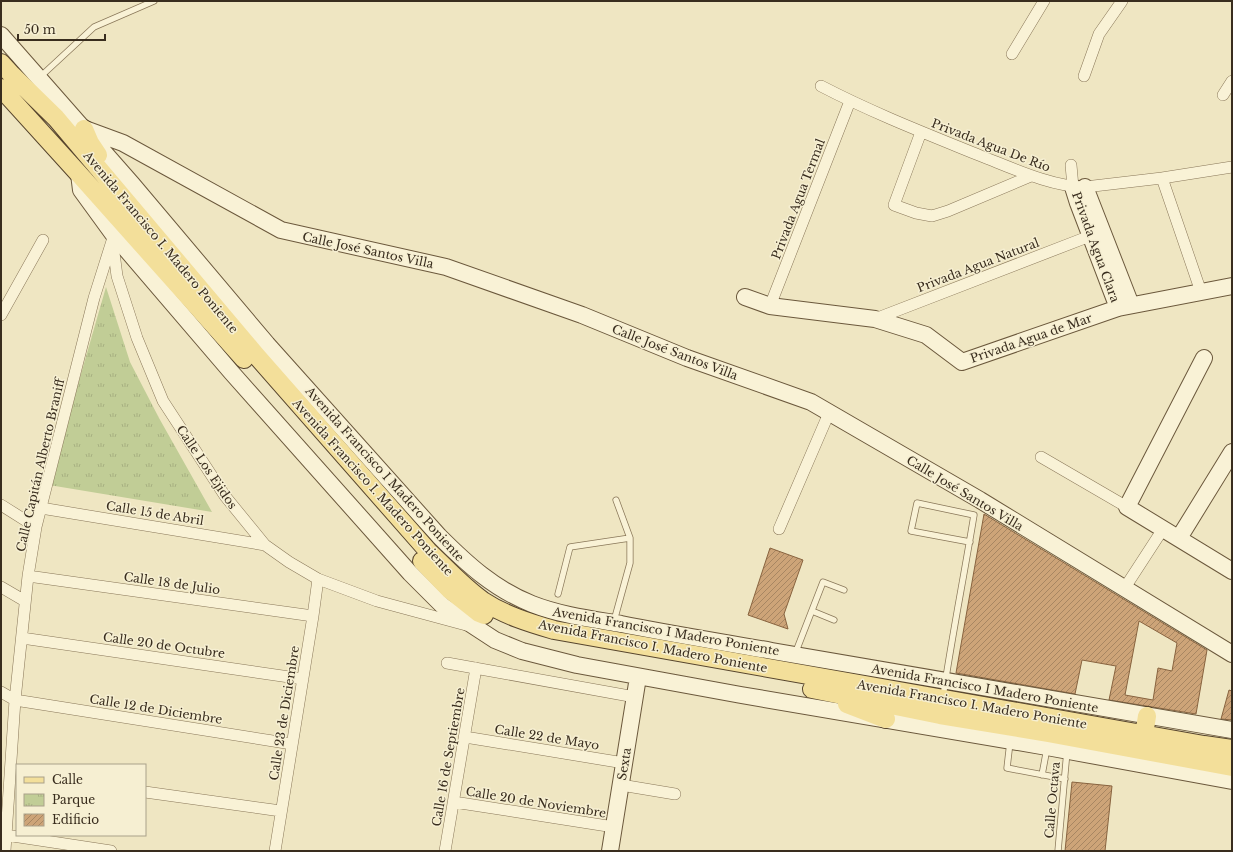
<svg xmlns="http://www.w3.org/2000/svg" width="1233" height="852" font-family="'Libre Baskerville',serif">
	<defs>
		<pattern id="park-tufts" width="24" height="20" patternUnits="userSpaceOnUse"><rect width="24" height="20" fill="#c1cd96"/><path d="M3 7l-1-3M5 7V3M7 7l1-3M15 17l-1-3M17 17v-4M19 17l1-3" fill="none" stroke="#a7b081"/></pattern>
		<pattern id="building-hatch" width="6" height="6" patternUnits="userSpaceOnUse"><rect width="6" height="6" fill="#cda478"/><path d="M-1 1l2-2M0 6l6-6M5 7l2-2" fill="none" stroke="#a78662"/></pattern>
	</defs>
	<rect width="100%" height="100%" fill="#efe6c2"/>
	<path fill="url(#park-tufts)" d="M106,287L130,362L159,418L212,512L49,485Z"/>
	<path fill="url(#building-hatch)" stroke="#88633f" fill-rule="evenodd" d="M984,514L1207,650L1196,714L1109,700L1116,666L1082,660L1075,694L956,673ZM1139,621L1177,643L1172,671L1158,668L1153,700L1125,695Z
		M770,548L803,560L784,614L788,629L748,615Z
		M1229,690L1232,691V720L1221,719Z
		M1072,782L1112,786L1105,851H1065Z"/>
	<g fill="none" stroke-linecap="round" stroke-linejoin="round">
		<g stroke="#897759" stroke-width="7">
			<path id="lane" d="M40,77L94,27L154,1
				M558,594L570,547L630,538
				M812,611L834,620
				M614,621L630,563V538L616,500
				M795,654L823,582L844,590
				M943,697C952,636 964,576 974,515L917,503L911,531L970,542
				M1010,742L1007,768L1065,779
				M1042,775L1047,748
				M1058,851L1067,751"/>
		</g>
		<g stroke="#897759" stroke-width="12">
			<path id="street" d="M1012,54L1044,1
				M1084,76L1099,34L1122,1
				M821,86C873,113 927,134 981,156C1012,168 1052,187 1085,187L1162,178L1232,167
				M1223,95L1232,81
				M921,132L894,205L916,213L932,216L948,211L1031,176
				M1071,165L1073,187
				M1162,178L1201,292
				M113,245L117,276L137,338L163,401L225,496L265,545L289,562L318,579L377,601L466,625
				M770,306L850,101
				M1,315L43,240
				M875,319L1090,236
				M1041,457L1127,507
				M1,505L36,527
				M41,508L265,545
				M779,529L829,413
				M28,576L313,616
				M1,587L25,601
				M1124,589L1163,529
				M22,638L303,679
				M447,663L635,697
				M1,692L15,700L292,744
				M465,737L624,763
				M621,785L675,794
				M145,792L281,811
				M454,802L614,827
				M6,835L111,851
				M5,851L15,700L28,576L36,527L94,298L112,241
				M275,851L313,616L318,579
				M445,851L476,668"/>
		</g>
		<g stroke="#6b583c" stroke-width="18">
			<path id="secondary" d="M1,35L132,184L267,344L439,536C467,564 494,589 532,604C560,615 591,619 621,624C671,634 722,642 772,651C926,677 1079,705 1232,730
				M85,129L123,143L281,230L446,267L582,315L687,358L811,402L980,500L1232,654
				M79,174L81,190L113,234L232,373L410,573L443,606L495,640L522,651L577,665L741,695L1047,747L1232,781
				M1073,187L1078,203L1118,308
				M1085,187L1131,305
				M745,297L770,306L875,319L926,335L962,362L1118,308L1232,286
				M1204,358L1127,507L1232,571
				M1179,538L1232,452
				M610,851L638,677"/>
		</g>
		<g stroke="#57452d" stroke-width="20">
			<path id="primary" d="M1,63L12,75L56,118L255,354L428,551C446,568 463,587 483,601C504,615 530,623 554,630L1204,745L1232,749
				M1,88L79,174L244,359
				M84,129L90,143L98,155
				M422,561L450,590L479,613L484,615
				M812,689L940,715L1049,733L1232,767
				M847,704L886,719
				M1144,735L1147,716"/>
		</g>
		<use href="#lane" stroke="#f9f2d6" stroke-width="5.5"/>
		<use href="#street" stroke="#f9f2d6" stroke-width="11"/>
		<use href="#secondary" stroke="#f9f2d6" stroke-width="16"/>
		<use href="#primary" stroke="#f3df9a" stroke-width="18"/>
	</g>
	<g text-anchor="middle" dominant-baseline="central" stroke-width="3" stroke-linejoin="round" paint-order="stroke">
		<g font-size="12" fill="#392d1e" stroke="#f6efd2">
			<text transform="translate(991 145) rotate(21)">Privada Agua De Río</text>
			<text transform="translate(798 199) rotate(-69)">Privada Agua Termal</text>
			<text transform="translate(161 242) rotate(50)">Avenida Francisco I. Madero Poniente</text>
			<text transform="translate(1096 247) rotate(70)">Privada Agua Clara</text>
			<text transform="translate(368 250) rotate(12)">Calle José Santos Villa</text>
			<text transform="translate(978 265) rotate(-21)">Privada Agua Natural</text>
			<text transform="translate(1031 338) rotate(-19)">Privada Agua de Mar</text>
			<text transform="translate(675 352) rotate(21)">Calle José Santos Villa</text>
			<text transform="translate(40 465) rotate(-77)">Calle Capitán Alberto Braniff</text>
			<text transform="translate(207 467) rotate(56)">Calle Los Ejidos</text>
			<text transform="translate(385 474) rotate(48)">Avenida Francisco I Madero Poniente</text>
			<text transform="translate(373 487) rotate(48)">Avenida Francisco I. Madero Poniente</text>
			<text transform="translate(965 493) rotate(31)">Calle José Santos Villa</text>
			<text transform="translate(155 513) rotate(9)">Calle 15 de Abril</text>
			<text transform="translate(172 583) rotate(8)">Calle 18 de Julio</text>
			<text transform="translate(666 631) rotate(10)">Avenida Francisco I Madero Poniente</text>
			<text transform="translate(164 645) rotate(8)">Calle 20 de Octubre</text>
			<text transform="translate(653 646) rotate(11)">Avenida Francisco I. Madero Poniente</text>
			<text transform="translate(985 688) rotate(10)">Avenida Francisco I Madero Poniente</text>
			<text transform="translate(972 704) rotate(10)">Avenida Francisco I. Madero Poniente</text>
			<text transform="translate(156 709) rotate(9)">Calle 12 de Diciembre</text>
			<text transform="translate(284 713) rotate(-81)">Calle 23 de Diciembre</text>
			<text transform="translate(547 737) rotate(9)">Calle 22 de Mayo</text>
			<text transform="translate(448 757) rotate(-80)">Calle 16 de Septiembre</text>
			<text transform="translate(624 764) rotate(-81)">Sexta</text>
			<text transform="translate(1052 800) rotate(-85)">Calle Octava</text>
			<text transform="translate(536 802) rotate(9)">Calle 20 de Noviembre</text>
		</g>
	</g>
	<rect width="1233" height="852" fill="none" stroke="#392d1e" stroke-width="4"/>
	<rect x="16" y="764" width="130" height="72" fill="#f6efd2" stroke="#aaa18a"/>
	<rect x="24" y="777" width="20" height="6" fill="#f3df9a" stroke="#aaa18a"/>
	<text x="52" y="784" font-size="12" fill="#392d1e">Calle</text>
	<rect x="24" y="794" width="20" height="12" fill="url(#park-tufts)" stroke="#aaa18a"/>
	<text x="52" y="804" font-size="12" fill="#392d1e">Parque</text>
	<rect x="24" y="814" width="20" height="12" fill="url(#building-hatch)" stroke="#aaa18a"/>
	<text x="52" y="824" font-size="12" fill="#392d1e">Edificio</text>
	<path d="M18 34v6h87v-6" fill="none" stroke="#392d1e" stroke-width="2"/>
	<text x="24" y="34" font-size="12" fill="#392d1e" stroke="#f6efd2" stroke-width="3" paint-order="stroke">50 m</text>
</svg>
